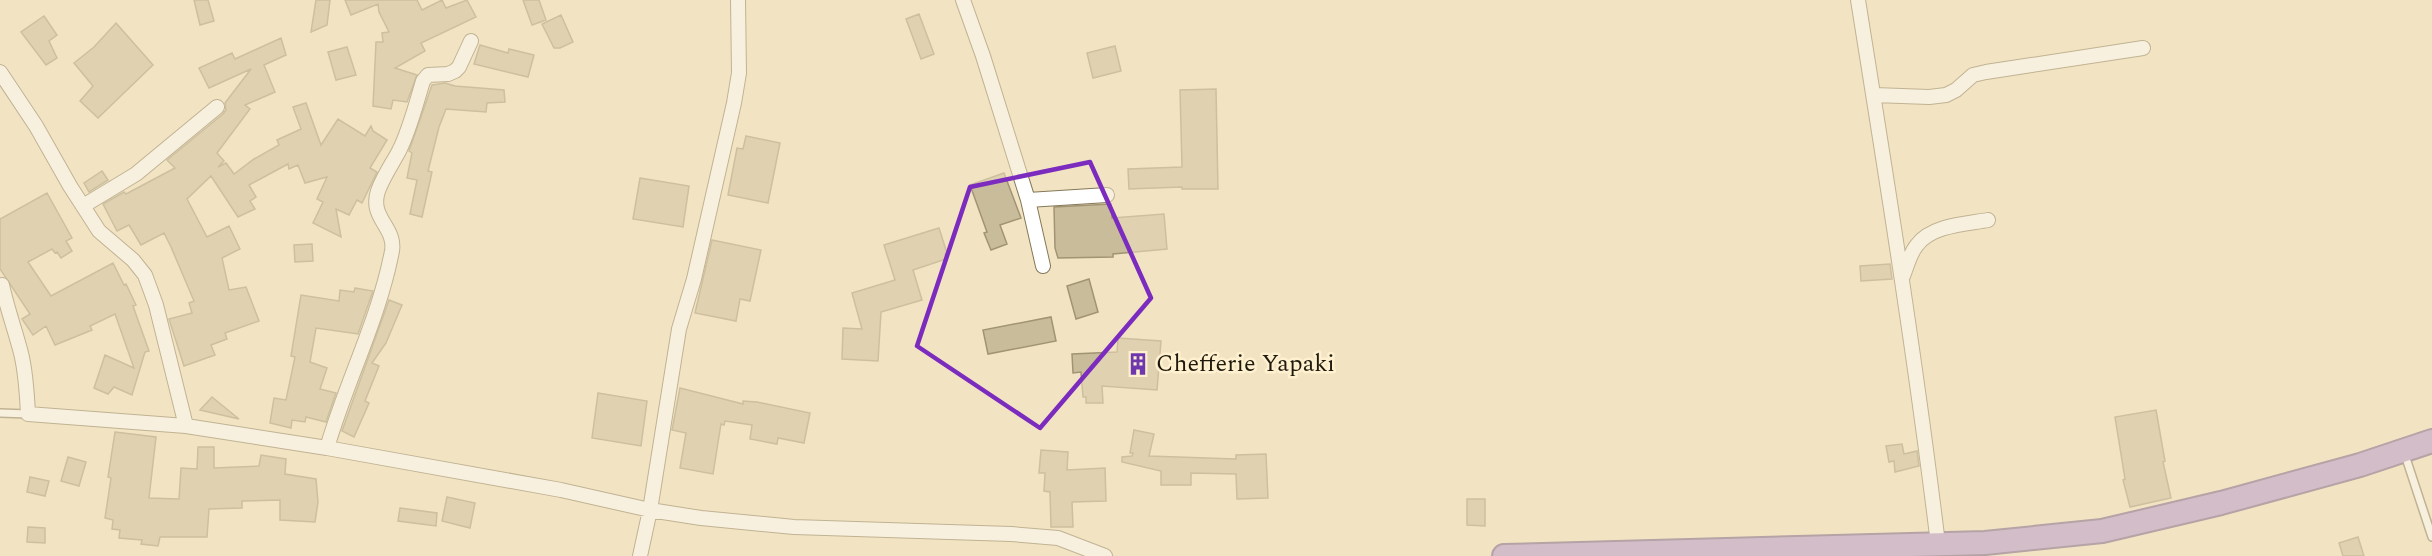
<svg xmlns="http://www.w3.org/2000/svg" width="2432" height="556" font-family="Spectral,serif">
	<rect width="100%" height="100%" fill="#f2e4c2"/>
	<path fill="#c9bc9b" stroke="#a19474" stroke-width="1.5" d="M194,0H208L214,21L200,25Z
		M316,0H330L327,25L311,32Z
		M345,0H417L422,10L442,0L446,8L467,0L476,17L421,43L425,51L395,68L417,75L407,102L393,100L391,109L373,106L376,42H383L382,33L389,32L379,12L378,4L351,15Z
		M523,0H539L546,20L532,25Z
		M919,14L934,54L921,59L906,19Z
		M561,15L573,42L560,48H554L542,24Z
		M44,16L57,35L49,41L57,58L46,65L21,32Z
		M116,23L153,65L98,118L80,101L93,86L74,63L94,47Z
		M281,38L286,55L264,65L275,92L245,105L250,109L217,153L224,161L218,167L226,163L234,174L254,159L279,145L277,140L301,129L293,107L306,103L321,145L338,119L365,136L371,126L373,131L387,140L370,168L377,172L362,203L357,200L349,215L336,209L341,237L313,223L323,202L317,199L327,177L305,183L298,165L289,169L288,164L249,185L256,197L250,201L255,209L238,217L211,176L187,199L207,237L229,226L240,249L222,258L229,290L246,287L259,321L225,333L227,339L211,345L215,355L184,366L169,319L192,313L189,303L194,301L171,247L164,233L141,245L129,225L117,231L103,204L124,192L126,194L175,168L167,160L223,114L226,110L225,103L251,69L209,88L199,68L232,53L235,59Z
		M480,45L508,53L509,49L534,55L528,77L474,64Z
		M1115,46L1121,71L1093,78L1087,53Z
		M347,47L356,75L336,80L328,52Z
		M445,83L455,86L504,90L505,102L487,103L486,112L446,109L439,127L428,171L432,172L422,217L410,214L417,180L407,178L412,153L409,151L432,85Z
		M1216,89L1218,189H1182V187L1129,189L1128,169L1182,167L1180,90Z
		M746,136L780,143L768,203L728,195L737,148L743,149Z
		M102,171L108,180L89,192L84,183Z
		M1004,173L1021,218L1000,225L1007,244L991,250L984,233L987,232L970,185Z
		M640,178L689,186L683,227L633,219Z
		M47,193L72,238L66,241L72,251L61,258L57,252L55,253L52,249L28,262L51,296L113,263L124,285L126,284L136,305L133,306L149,351L145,352L132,395L114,387L108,394L94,388L105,355L134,368L115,314L90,326L92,330L55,345L46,326L33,335L22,319L30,314L0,269V219Z
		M1111,204L1112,218L1164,214L1167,249L1113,254V257L1058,258L1055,248L1054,207Z
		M939,228L947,253L945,254L946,259L913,270L922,300L881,312L878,361L842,359L843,328L862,329L852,293L895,280L884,245Z
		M712,240L761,250L750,301L740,299L736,321L695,313Z
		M312,244L313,261L295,262L294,245Z
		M1890,264L1892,279L1861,281L1860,266Z
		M1089,279L1098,312L1076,319L1067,286Z
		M355,288L373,291L358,334L316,328L310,362L327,368L320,389L336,393L326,422L306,417L305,422L292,420L291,428L270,423L274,398L286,400L295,357L291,356L301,295L339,301L340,290L354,292Z
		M389,300L402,305L386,343L372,363L379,366L365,401L369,403L354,437L342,431Z
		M1051,317L1056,341L988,354L983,330Z
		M1118,338L1161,341L1157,390L1102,386L1103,403H1086V397H1083L1081,372L1073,373L1072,354L1117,352Z
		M680,388L743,404V401L757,402L810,413L804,443L778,438L777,444L750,439L752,425L725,421L724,425L721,424L713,474L680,468L686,433L672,430Z
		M598,393L647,401L641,446L592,438Z
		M212,397L239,419L200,410Z
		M2156,410L2165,461L2163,462L2171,498L2130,507L2123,480L2125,479L2115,417Z
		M1134,430L1154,434L1149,456L1236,459V455L1266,454L1268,498L1237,499L1236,474L1191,473V485H1161V471L1122,462V457L1132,456L1133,453H1130Z
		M115,432L156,437L149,498L179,499L181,468L197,469L198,447H214V468L259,466L261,455L286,459L285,474L316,479L318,502L315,522L280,520V500L242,501V508L209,509L207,537H160L158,546L141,544L142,540L119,538L120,530L112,529L113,520L105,518L111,478L108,477Z
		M1902,444L1904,454L1917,451L1919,466L1895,472L1894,461L1889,462L1886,446Z
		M1041,450L1068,452L1067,470L1105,468L1106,501L1072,502L1073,527H1051L1050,492L1044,491L1045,473H1039Z
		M68,457L86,462L79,486L61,481Z
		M30,477L49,481L45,496L27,492Z
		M447,497L475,503L470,528L442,521Z
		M1467,499H1485V526L1467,525Z
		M400,508L437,513L436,526L398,521Z
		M28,527L45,528V543L27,542Z
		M2358,537L2364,556H2343L2339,543Z"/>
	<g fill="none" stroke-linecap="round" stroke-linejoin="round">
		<g stroke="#847859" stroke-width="10">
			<path id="service" d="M0,413L28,414
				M2404,452L2432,537"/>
		</g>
		<g stroke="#847859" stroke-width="16">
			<path id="minor" d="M963,0L983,56L1028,200L1043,266
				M1858,0C1887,181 1916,362 1938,544
				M0,72L36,126L70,186L99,231L133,260L145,275L156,305L186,426
				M1874,95L1929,97L1946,95L1956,90L1973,75L1986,72L2143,48
				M1028,200L1107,195
				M83,206L136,174L217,107
				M1903,276C1907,266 1910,253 1917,245C1932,225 1966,224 1988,220
				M2,285C7,308 15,330 21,353C26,373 27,394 28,414L186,426L327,448L561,490L650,510L701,518L794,527L1011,534L1058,538L1105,556
				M327,448C346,382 379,319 392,251C396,227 369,218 378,191C383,177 392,164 399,151C410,129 416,104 423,81L428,75L448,74L455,71L459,67L471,41
				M640,556L650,510L679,329L694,279L734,103L739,73L738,0"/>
		</g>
		<g stroke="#6b5484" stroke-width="26">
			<path id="trunk" d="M1504,556L1985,543L2102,531L2221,503L2360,465L2432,441"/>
		</g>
		<use href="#service" stroke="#fff" stroke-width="7"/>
		<use href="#minor" stroke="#fff" stroke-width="14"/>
		<use href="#trunk" stroke="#aa8fd0" stroke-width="22"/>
	</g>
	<path d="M0 0H2432V556H0ZM1090,162L1151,298L1040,428L917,346L970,187Z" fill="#f2e4c2" fill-opacity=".55" fill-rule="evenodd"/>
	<path fill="none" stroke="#7b2cbf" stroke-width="4.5" stroke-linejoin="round" d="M1090,162L1151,298L1040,428L917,346L970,187Z"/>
	<defs>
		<g id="building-bare" transform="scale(1.8)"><path d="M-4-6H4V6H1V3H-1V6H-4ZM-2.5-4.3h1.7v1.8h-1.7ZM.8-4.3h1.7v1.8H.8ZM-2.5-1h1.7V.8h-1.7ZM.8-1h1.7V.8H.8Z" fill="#6f37ad" stroke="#fff1cf" stroke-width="2.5" paint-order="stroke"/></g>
	</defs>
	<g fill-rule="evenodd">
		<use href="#building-bare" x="1138" y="364"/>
	</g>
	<g text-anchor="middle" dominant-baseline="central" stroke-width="5" stroke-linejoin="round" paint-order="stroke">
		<g font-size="24" fill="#1f1a0e" stroke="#fff1cf" text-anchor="start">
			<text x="1156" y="364">Chefferie Yapaki</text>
		</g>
	</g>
</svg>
